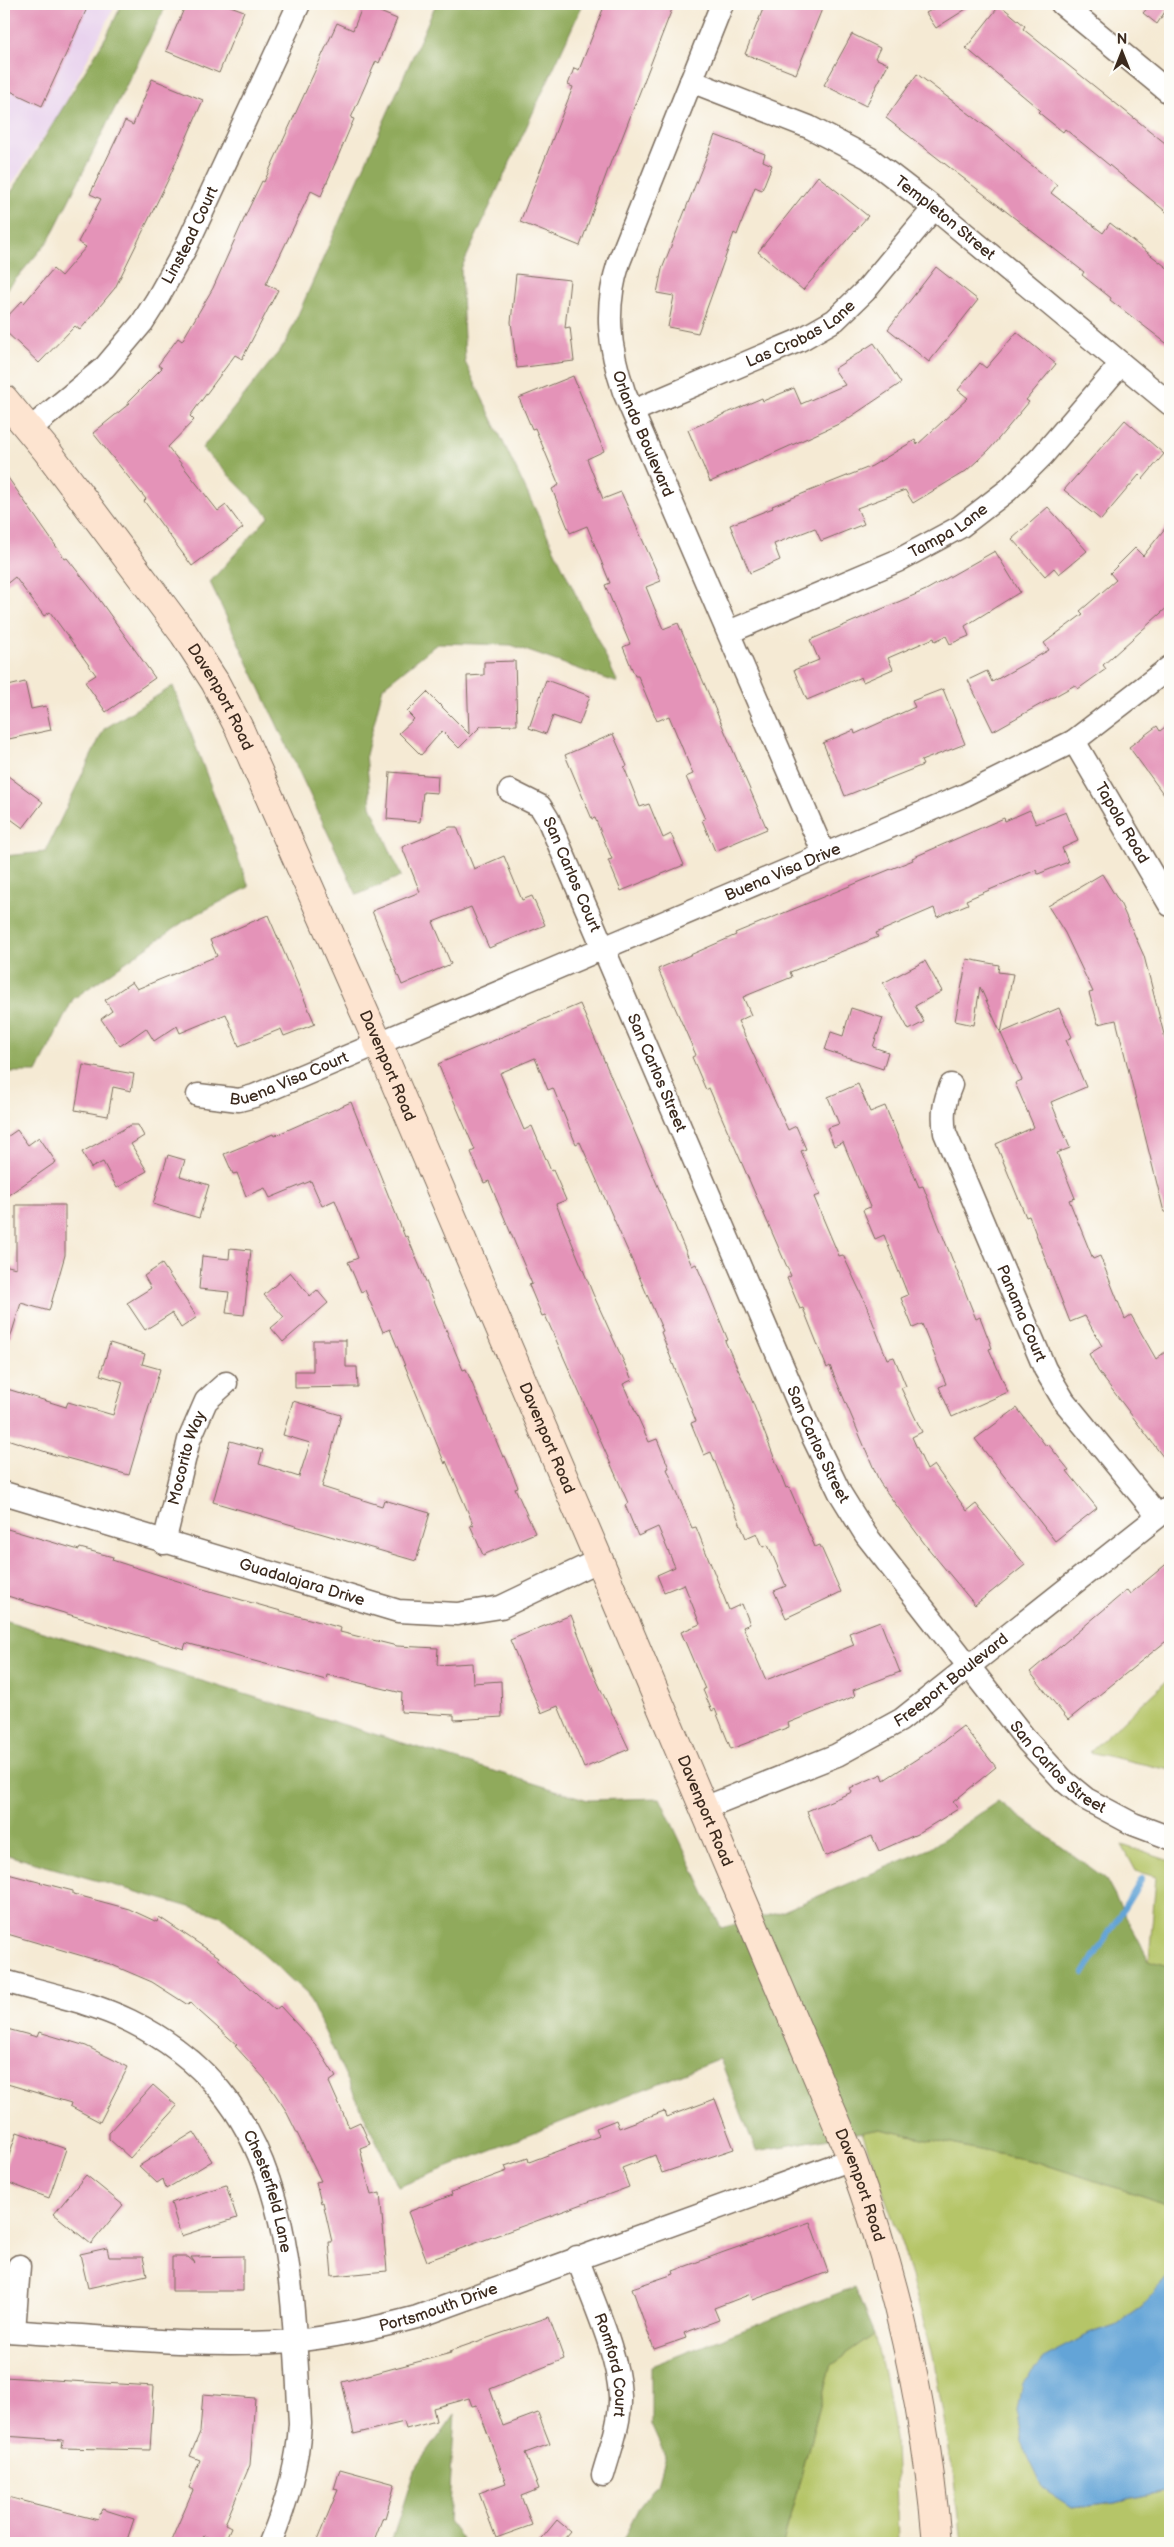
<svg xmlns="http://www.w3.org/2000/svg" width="1174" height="2547" font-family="'Balsamiq Sans',sans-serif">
	<rect width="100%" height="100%" fill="#fdfcf7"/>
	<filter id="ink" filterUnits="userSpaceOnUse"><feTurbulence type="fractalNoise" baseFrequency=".02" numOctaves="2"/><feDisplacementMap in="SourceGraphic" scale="10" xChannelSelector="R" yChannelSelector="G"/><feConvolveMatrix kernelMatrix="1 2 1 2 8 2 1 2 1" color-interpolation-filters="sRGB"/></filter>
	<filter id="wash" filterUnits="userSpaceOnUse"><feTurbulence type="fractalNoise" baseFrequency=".0096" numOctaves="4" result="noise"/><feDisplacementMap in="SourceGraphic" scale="20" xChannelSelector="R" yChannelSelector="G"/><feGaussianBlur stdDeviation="1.12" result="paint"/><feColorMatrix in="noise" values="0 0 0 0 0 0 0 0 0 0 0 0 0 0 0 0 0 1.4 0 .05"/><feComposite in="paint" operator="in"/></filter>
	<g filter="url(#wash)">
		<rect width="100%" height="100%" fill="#f5ead4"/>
		<path fill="#e8d2ee" d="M4,4H116L59,114L4,196Z"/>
		<path fill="#b5c567" stroke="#787842" d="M1170,1678V1770L1089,1752Z
			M1122,1845L1170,1861V1967L1149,1960L1156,1877L1136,1871Z
			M880,2129L1037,2162L1170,2205V2274L1142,2306L1115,2325L1089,2334L1072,2508L1114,2503L1170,2491V2543H961L953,2472L933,2356L903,2248L862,2132Z
			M874,2334L885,2378L895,2438L898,2543H783L831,2364Z"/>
		<path fill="#90aa5c" stroke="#666a3d" d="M122,4H167L49,240L4,293V201L14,188L107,35Z
			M436,4H583L461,269L465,362L618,683L511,645L438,643L383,687L366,755L371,806L401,876L357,895L210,582L269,516L202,448L285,344Z
			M173,686L249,887L186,920L73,999L37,1072H4V856L45,852L104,729Z
			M4,1620L588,1800L660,1798L721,1928L781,1912L929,1849L998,1801L1105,1878L1149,1960L1170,1967V2205L1037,2162L880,2129L756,2151L720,2059L398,2187L307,1994L221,1916L4,1854Z
			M854,2287L874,2334L831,2364L783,2543H621L640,2506L657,2484L665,2456L651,2425V2366Z
			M455,2414L448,2521L465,2543H391L414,2471Z"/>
		<path fill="#64a4d7" stroke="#50677a" d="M1170,2274V2491L1114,2503L1072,2508L1043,2489L1025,2451L1017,2411L1022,2383L1046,2356L1089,2334L1115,2325L1142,2306Z"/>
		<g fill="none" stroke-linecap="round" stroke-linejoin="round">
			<path stroke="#64a4d7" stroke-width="6" d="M1084,1973L1142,1879"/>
		</g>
		<g id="blocks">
			<path fill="#e493b8" d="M4,4H89L42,106L4,88Z
				M186,4H225L244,11L219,73L166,51Z
				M605,4H674L615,156H613L580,246L520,222L573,87L568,85L574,68L579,70Z
				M765,4H824L796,74L745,54Z
				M942,4H974L936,28L926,13Z
				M1151,4H1170L1157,24L1143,13Z
				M363,5L397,19L379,63L376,61L351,118L354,119L321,196L311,191L285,245L266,284L278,290L242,359L235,355L190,416L194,420L168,447L218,511L226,505L243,528L192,566L144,501L146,499L93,433L130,403L128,402L162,368L158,365L178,338L182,341L213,288L248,210L262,181L264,182L337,23L353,30Z
				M1000,5L1025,26L1023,29L1170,147V215L1065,129L1063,132L1038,112L1040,110L966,48Z
				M852,34L880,48L875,58L888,64L866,106L824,85Z
				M917,74L996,134L1022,156L1021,157L1057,185L1051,193L1103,233L1110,223L1170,270V346L1110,300L1111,298L1082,275L1084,272L886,118Z
				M152,79L203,100L169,178L115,288L80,330L75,326L39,363L4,330V320L22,301L24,303L53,269L61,276L86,247L78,242L101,199L90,194L125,121L133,125Z
				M715,135L765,154L763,161L772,165L762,190L755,187L737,235L734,233L698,333L668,327L674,296L657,293L662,269Z
				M818,176L868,216L803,290L758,252Z
				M936,267L978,300L929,362L888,329Z
				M516,274L570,280L565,328L570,327L574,361L517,368L511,322Z
				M1017,332L1056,364L1026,400L1029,402L989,450L966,471L913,503L905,490L857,508L864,524L821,541L815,528L774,544L780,560L750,573L730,525L773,508L772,506L872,466L915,440L917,445L968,398L958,390L980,363L986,368Z
				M874,343L901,383L843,422L710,482L688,430L762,398L763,401L794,388L801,404L845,385L834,369Z
				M573,376L604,451L587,459L603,499L621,492L661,581L646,587L663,629L678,623L767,829L715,851L702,820L705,819L686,777L693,774L669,716L657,721L638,676H635L623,647L630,644L605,585L610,583L587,526L570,533L552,489L559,485L535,428L532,429L519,398Z
				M1125,420L1164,454L1143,479L1139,475L1101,520L1064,490Z
				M4,472L65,559L67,558L96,595L155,678L106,712L85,682L96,675L50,612L44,616L15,577L4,586Z
				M1048,507L1087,551L1059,574L1054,568L1045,576L1012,539Z
				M1170,522V605L1103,665L1106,669L1078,689L1075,685L993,731L968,680L987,671L992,682L1049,650L1044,643L1083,614L1080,611L1116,580L1110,573L1135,548L1143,556Z
				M995,551L1020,592L965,626L969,636L950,644L946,636L935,641L934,638L888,658L893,669L863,682L861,677L807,700L794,670L819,660L810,640L926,590Z
				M515,661L517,725L481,726L459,748L442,731L421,755L399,733L414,719L407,712L427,692L469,734L467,676L484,675V662Z
				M546,680L590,696L579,725L553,716L546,734L529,728Z
				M25,682L31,709L46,706L51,730L4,740V687Z
				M943,689L965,744L921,761L923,765L845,796L823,743L854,730L855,734L915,707L912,701Z
				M1170,723V803L1129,747L1157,726L1160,731Z
				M613,734L627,766L624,767L640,807L649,804L663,838L671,834L684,865L621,891L608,860L612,859L595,818L592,819L565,755Z
				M390,772L438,776L437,793L423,792L420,822L387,819Z
				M4,773L43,802L23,828L4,814Z
				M1030,810L1036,824L1066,812L1078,841L1062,848L1068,862L1038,874L1036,870L966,900L968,904L937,917L934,908L876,933L878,937L790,972L792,977L743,997L751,1015L738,1021L788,1130L796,1126L806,1149L801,1151L820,1195L814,1197L839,1256L843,1255L865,1302L887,1359L894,1357L906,1386L901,1388L922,1432L912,1437L927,1470L934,1465L967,1511L976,1504L1025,1565L975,1605L927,1547L880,1483L830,1366L827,1368L803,1308L800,1309L787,1278L791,1276L709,1088L706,1090L692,1057L696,1055L658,969L736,935L735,933L913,860L912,858L1004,818L1005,821Z
				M450,827H457L474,869L504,856L522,900L532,896L545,925L489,948L471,907L433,922L451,964L402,985L372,911L420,892L402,847Z
				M1102,874L1121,905L1144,956L1170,1058V1212H1164L1116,1020L1098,1024L1089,993L1093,992L1065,933L1048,906Z
				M268,915L315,1024L284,1036L281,1029L239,1046L226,1014L180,1033L177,1026L154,1041L146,1028L120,1046L101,1019L112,1011L105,1000L132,982L137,989L217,956L210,940Z
				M967,959L999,965L998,972L1013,974L1001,1033L1059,1008L1072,1037L1066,1040L1086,1087L1051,1102L1070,1148L1057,1153L1075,1198L1069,1200L1093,1259L1100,1256L1125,1319L1131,1315L1156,1359L1170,1348V1466L1098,1371L1089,1354L1102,1346L1085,1316L1070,1322L1029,1216L1026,1217L996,1144L1034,1127L1015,1083L1022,1080L980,987L974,1025L955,1021Z
				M925,961L942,991L915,1006L924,1022L909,1030L883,983Z
				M580,1004L692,1266L696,1264L709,1294L728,1340L725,1341L751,1398L786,1488L789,1487L815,1547L820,1545L841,1592L786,1618L774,1591L786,1586L768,1545L763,1547L757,1533L746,1538L711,1452L704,1455L691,1423L696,1421L678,1377L661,1332L663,1331L580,1142L576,1144L553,1088L548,1090L535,1058L500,1073L524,1130L532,1126L551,1171L553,1170L566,1200L556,1204L593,1294L632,1380L623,1384L649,1442L657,1439L669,1468L667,1469L692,1528L696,1527L729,1610L742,1604L750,1624L743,1627L766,1680L854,1645L849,1633L880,1621L900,1672L853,1690L855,1696L788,1723L789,1727L731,1749L715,1709L712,1711L703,1690L705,1689L681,1632L700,1624L684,1584L664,1592L657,1575L675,1567L658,1527L638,1536L625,1505L628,1503L545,1315L542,1316L529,1285L532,1284L489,1181L484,1183L471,1152L475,1150L438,1064Z
				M851,1008L883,1018L873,1047L888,1052L883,1069L825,1050L831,1032L843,1036Z
				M83,1065L134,1074L131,1091L113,1087L108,1116L75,1110Z
				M858,1084L870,1112L885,1106L919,1187L923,1186L976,1319L980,1317L992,1348L989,1349L1008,1392L952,1417L939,1387L946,1384L922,1324L913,1328L901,1298L908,1295L884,1235L875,1239L863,1210L870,1207L843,1142L834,1146L827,1128L839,1124L828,1097Z
				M351,1102L405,1237L407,1236L463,1370L466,1369L503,1457L505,1456L518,1487L515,1488L535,1533L483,1555L470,1525L474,1526L446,1461L445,1464L390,1329L383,1332L365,1290L361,1292L348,1262L358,1258L335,1200L322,1206L311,1181L270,1198L265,1188L246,1196L237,1173L233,1174L224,1154L273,1134L274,1136Z
				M131,1125H138L144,1136L131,1144L147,1171L117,1188L103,1162L91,1168L82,1152Z
				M17,1130L28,1145L39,1137L56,1162L4,1198V1139Z
				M168,1155L185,1160L180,1176L209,1185L199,1218L153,1204Z
				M16,1205H65V1255L49,1311L21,1303L8,1345H4V1265L16,1268Z
				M230,1248L251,1250L244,1315L226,1313L229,1292L199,1289L202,1256L229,1259Z
				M162,1264L197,1317L181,1328L172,1313L145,1330L127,1303L151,1288L144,1276Z
				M290,1272L310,1296L317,1290L328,1303L283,1342L271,1328L284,1317L264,1295Z
				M313,1340H346V1367H357L358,1387L295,1388V1371H313Z
				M110,1343L145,1354L142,1364L160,1369L129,1475L52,1454L4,1438V1388L66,1407L68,1402L113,1415L123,1382L100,1375Z
				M293,1401L341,1415L322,1487L382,1506L384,1500L430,1513L416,1561L213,1502L230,1441L263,1450L259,1464L299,1477L310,1443L283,1435Z
				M1017,1408L1046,1446L1048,1444L1069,1470L1067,1471L1097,1508L1055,1541L975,1439Z
				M4,1528L79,1550L80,1548L113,1557L112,1560L203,1589L341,1628L340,1632L397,1646L438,1648L437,1665L472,1663L473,1683L501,1681L502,1717L454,1720V1715L401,1712L402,1693L327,1675L326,1680L186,1643L184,1649L4,1595Z
				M1170,1561V1638L1068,1720L1030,1672L1127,1590L1130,1594Z
				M571,1615L596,1679L629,1749L584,1768L558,1706L541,1713L510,1640Z
				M963,1726L996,1767L953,1802L958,1809L917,1834L879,1851L872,1836L825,1856L807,1811L852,1792L850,1788L882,1774L884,1780L937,1746Z
				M4,1873L73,1891V1894L129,1909L157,1922L159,1917L219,1957L218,1959L275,2010L280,2006L315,2044L336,2077L329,2082L349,2127L360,2122L370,2144L360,2148L371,2195L380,2193L387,2271L332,2276L329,2242H332L323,2202L321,2203L316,2182L321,2181L285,2109L265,2079L235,2046L237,2045L190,2003L188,2005L152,1982L110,1964L4,1933Z
				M7,2029L37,2037L39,2032L86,2046L128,2067L100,2122L70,2106L71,2103L4,2083V2039Z
				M153,2085L177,2106L130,2158L109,2139V2133Z
				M715,2099L734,2149L662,2173L655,2155L622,2168L629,2187L427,2261L408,2212L452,2195L451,2192L507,2171L505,2166L528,2158L529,2162L599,2136L596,2128L616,2120L619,2128L664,2111L666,2117Z
				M17,2132L66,2149L49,2198L4,2181V2170Z
				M194,2132L212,2161L166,2189L163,2179L157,2183L139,2166Z
				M86,2175L123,2205L91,2244L54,2214Z
				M226,2185L237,2218L181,2236L171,2203Z
				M810,2222L828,2272L753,2300L751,2294L714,2308L719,2320L684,2333L686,2338L654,2349L632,2288L674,2274L673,2271L724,2252Z
				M107,2248L109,2257H143L147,2275L88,2288L80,2254Z
				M243,2256V2291H172V2257H188L195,2263L191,2257Z
				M549,2317L564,2359L490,2389L503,2426L538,2413L550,2444L525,2453L539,2489L521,2496L532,2525L496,2538L479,2493L506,2483L477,2405L472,2406L469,2398L433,2408L436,2421L406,2429L404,2422L354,2434L342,2382L451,2353L450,2351L470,2344Z
				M4,2377L154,2386L150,2450L62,2448L63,2440L4,2436Z
				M203,2394L255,2398L250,2465L225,2524L231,2527L224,2543L204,2536L201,2543H170L193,2490L189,2488L200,2460L190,2456L200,2432Z
				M340,2469L395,2484L385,2518L383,2517L373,2543H316L338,2490L334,2489Z
				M4,2496L98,2520L102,2509L134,2519L126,2543H4Z
				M557,2520L570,2531L560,2543H538Z"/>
		</g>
	</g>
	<g filter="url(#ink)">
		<use href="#blocks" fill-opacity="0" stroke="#7c6d5e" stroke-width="1"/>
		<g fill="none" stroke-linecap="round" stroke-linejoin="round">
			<g stroke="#7c6d5e" stroke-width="25">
				<g id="street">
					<path id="s1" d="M722,4L619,262C604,308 609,348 624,392L824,854"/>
					<path d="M1062,4L1170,93"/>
					<path id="s2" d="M691,81L809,127L869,158L934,208L1170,404"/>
					<path id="s3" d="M633,411L800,340L835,320L865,291L934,208"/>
					<path id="s4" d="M30,429L105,367L142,323L156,301L185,249L299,4"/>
					<path id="s5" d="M729,632L897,561L960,527L1008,490L1042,456L1121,364"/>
					<path id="s6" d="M1074,741L1170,905"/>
					<path id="s7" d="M510,791L540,806L548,819L812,1435L840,1493L866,1535L1028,1742L1064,1781L1086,1799L1133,1824L1170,1838"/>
					<path id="s8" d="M951,1085C944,1102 942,1114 945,1133L1045,1369L1064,1401L1158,1516"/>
					<path id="s9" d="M198,1095L239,1100L254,1096L965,795L1074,741L1170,667"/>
					<path id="s10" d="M4,1493L398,1611L457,1614L501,1607L599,1560"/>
					<path id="s11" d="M164,1543L189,1440L206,1401L226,1383"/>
					<path id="s12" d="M704,1808L837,1755L901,1720L1170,1507"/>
					<path id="s13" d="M4,1981C45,1993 91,2002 130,2021C293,2101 291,2267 300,2423C298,2465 286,2505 270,2543"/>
					<path id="s14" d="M577,2257C592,2300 618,2352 620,2396C621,2422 610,2450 603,2475"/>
					<path id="s15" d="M4,2331C100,2336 197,2348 293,2341C335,2337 376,2328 417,2317L852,2159"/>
					<path d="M14,2331L19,2266"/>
				</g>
			</g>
			<g stroke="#7c6d5e" stroke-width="30">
				<g id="secondary">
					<path id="s16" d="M4,399L47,451L184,634L215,682L239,728L378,1043L599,1560L852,2159C898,2283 926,2412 937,2543"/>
				</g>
			</g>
			<use href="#street" stroke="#fff" stroke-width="22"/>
			<use href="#secondary" stroke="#fde4d0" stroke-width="28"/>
		</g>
	</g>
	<g text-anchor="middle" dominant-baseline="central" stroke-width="4" stroke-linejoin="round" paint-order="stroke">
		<g font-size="16" fill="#3b2a1e" stroke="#fdfcf7">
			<text stroke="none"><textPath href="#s2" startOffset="291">Templeton Street</textPath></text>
			<text stroke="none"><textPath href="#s4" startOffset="255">Linstead Court</textPath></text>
			<text stroke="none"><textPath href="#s3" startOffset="185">Las Crobas Lane</textPath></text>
			<text stroke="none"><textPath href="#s1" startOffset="456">Orlando Boulevard</textPath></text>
			<text stroke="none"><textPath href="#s5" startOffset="242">Tampa Lane</textPath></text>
			<text stroke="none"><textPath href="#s16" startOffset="369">Davenport Road</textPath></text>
			<text stroke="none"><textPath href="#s6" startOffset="95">Tapola Road</textPath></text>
			<text stroke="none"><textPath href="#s9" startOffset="631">Buena Visa Drive</textPath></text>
			<text stroke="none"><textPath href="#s7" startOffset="109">San Carlos Court</textPath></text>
			<text stroke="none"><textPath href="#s16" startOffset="774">Davenport Road</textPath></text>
			<text stroke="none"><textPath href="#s7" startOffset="325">San Carlos Street</textPath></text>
			<text stroke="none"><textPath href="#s9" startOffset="95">Buena Visa Court</textPath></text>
			<text stroke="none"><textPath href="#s8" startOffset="245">Panama Court</textPath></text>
			<text stroke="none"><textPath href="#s16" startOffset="1179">Davenport Road</textPath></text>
			<text stroke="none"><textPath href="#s7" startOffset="730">San Carlos Street</textPath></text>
			<text stroke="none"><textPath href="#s11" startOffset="88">Mocorito Way</textPath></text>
			<text stroke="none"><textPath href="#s10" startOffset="311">Guadalajara Drive</textPath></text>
			<text stroke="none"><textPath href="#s12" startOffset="280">Freeport Boulevard</textPath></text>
			<text stroke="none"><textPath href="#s7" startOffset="1135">San Carlos Street</textPath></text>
			<text stroke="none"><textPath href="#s16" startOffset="1584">Davenport Road</textPath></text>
			<text stroke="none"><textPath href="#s16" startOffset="1989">Davenport Road</textPath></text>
			<text stroke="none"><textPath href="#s13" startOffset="360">Chesterfield Lane</textPath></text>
			<text stroke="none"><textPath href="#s15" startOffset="439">Portsmouth Drive</textPath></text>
			<text stroke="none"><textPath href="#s14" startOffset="114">Romford Court</textPath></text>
		</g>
	</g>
	<rect width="1174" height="2547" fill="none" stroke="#fdfcf7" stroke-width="20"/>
	<g transform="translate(1122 52)" stroke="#fdfcf7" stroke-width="4" paint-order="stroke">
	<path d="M0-4L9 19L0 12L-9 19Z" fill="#3b2a1e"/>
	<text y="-8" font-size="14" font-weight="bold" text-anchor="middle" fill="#3b2a1e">N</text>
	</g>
</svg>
